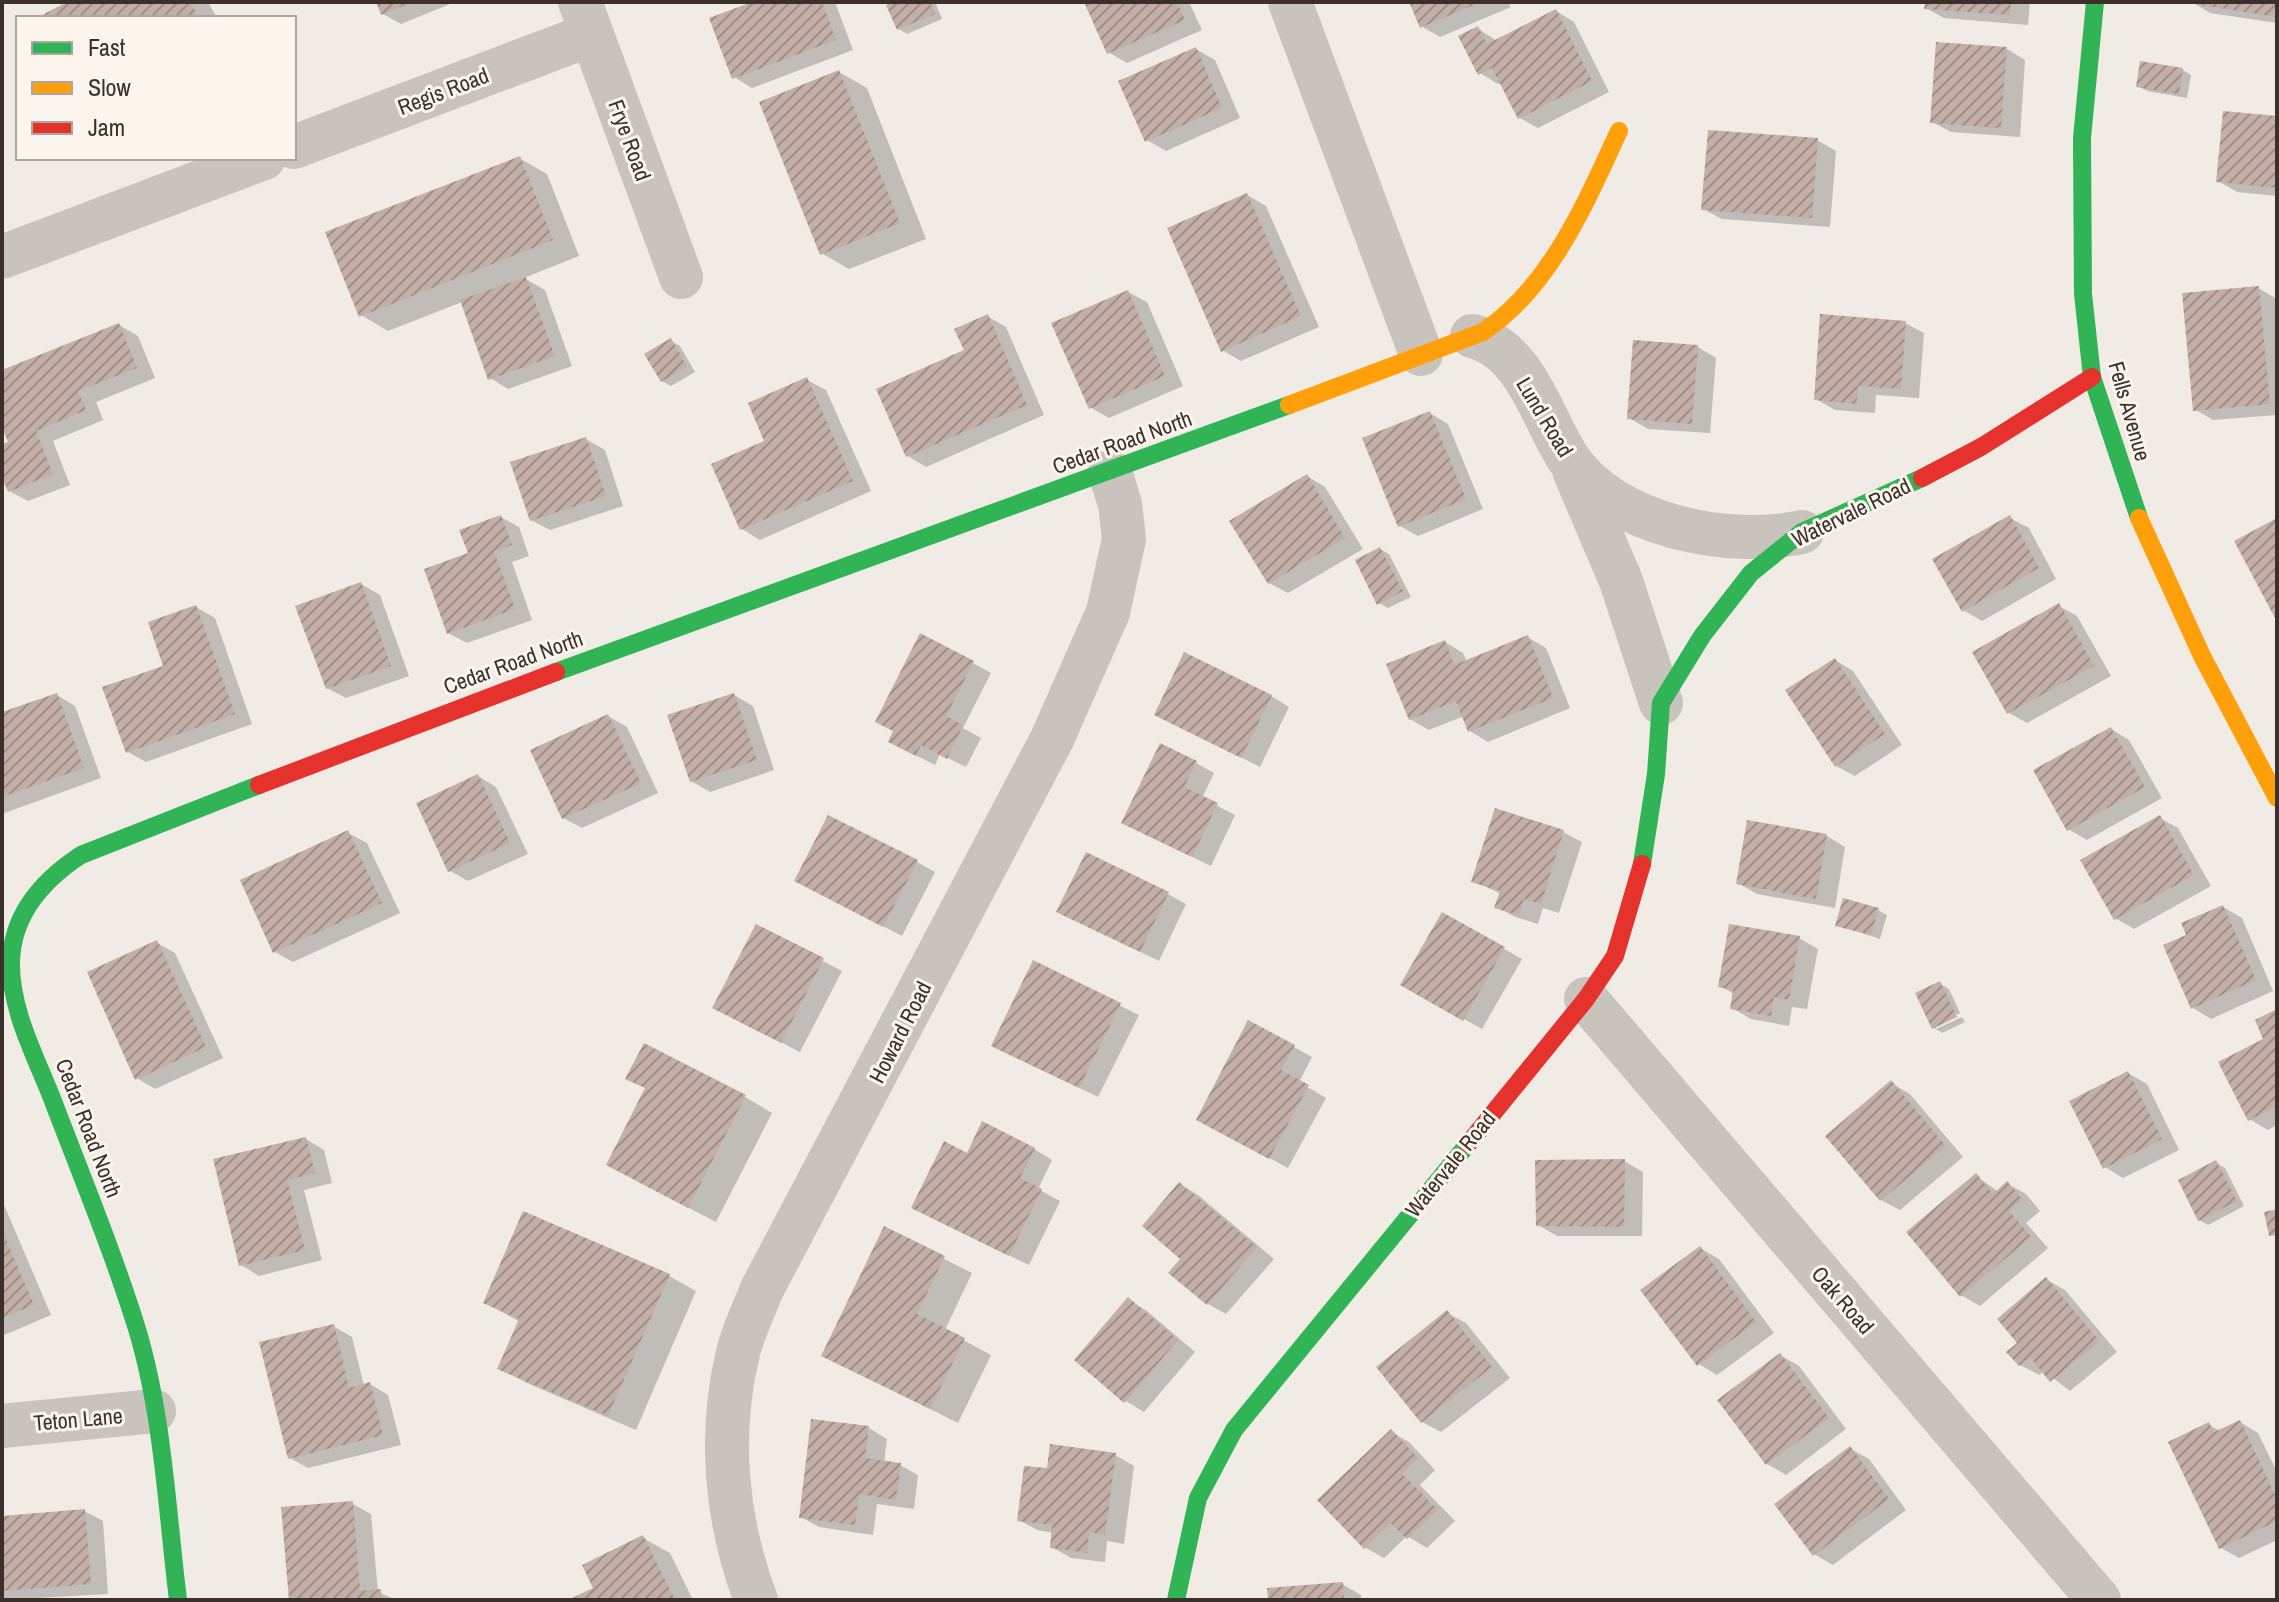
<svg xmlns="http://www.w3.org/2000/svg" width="2279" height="1602" font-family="'Archivo Narrow',sans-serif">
	<defs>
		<pattern id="building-hatch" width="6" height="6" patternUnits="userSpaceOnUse" patternTransform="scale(2)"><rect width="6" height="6" fill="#c3afa7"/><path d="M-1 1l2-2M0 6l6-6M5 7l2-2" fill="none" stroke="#a08f88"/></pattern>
	</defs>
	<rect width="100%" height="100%" fill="#f0ebe5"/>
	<path fill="#0003" d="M71,2H208L217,18H48Z
		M378,2H455L401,24L383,14Z
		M758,2H835L853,50L752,88L734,77Z
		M897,2H935L942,19L907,34L899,29Z
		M1086,2H1189L1202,30L1127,63L1108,52Z
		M1411,2H1508L1511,7L1440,37L1421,26Z
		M1927,2H2030L2028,25L1944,18L1926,8Z
		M2192,2H2277V23L2210,13Z
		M1556,11L1574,22L1609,92L1538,128L1520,118L1502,82L1498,84L1480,73L1477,28L1497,41Z
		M1196,49L1215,60L1240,118L1166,151L1147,140Z
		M2007,49L2025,60L2020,137L1951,132L1932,122Z
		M2183,70L2191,75L2187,98L2147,91L2138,86Z
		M839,72L867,88L926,239L849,269L821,253Z
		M2277,118V196L2237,192L2218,181Z
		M1817,140L1836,151L1830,227L1722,219L1703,209Z
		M519,158L547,174L579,256L524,278L545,290L572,366L508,389L490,378L462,302L388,331L361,315Z
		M1247,195L1266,206L1319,327L1241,361L1222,350Z
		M2258,288L2277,299V415L2213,420L2194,409Z
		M1128,292L1147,302L1183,386L1109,418L1090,407Z
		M987,316L1006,327L1044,415L926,467L908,456Z
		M1905,323L1924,333L1919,398L1876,395L1875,413L1835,410L1816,399Z
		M119,325L138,336L155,378L96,402L103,420L53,441L70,485L28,501L9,491L2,472V446L10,443L2,422V372Z
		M671,341L680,346L695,372L671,386L662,381Z
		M1698,347L1716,358L1710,433L1648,429L1629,418Z
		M807,380L826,390L871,491L760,540L742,529L767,442Z
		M1430,413L1448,424L1483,509L1418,536L1400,526Z
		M586,439L605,450L623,506L550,530L531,520Z
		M1307,476L1325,487L1363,549L1288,593L1269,583Z
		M501,517L519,527L529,556L512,562L532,620L467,643L448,633L470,555Z
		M2010,518L2029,528L2056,579L1982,621L1963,610Z
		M1380,549L1389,554L1411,597L1388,608L1379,603Z
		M361,584L380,595L409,676L346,698L327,688Z
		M2059,606L2077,616L2111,676L2027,723L2009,713Z
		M196,607L215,618L252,724L146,762L128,752Z
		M1527,637L1546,648L1570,708L1488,742L1470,731L1464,716L1429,730L1410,719L1445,642L1463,653L1467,662Z
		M1835,660L1853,671L1902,745L1855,776L1836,766Z
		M973,663L991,673L963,728L981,738L966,767L940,754L935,765L909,752Z
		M57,695L75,706L101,778L2,814V715Z
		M734,695L753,706L774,770L710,792L691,781Z
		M1271,696L1289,707L1260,767L1175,724Z
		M608,716L627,727L658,793L582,828L563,818Z
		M2111,729L2129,740L2162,798L2087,840L2068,829Z
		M1196,763L1214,773L1202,798L1235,815L1211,866L1142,833Z
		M478,776L496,787L528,854L468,881L450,871Z
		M2160,818L2178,828L2211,886L2134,929L2115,918Z
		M1748,822L1827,836L1845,847L1835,908L1757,894L1738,883Z
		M1563,832L1582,842L1559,913L1543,908L1538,924L1515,917L1497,907L1501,894L1474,881Z
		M348,833L367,843L400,913L293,962L275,952Z
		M917,862L935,872L902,936L815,891Z
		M1168,894L1186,904L1159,961L1077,921Z
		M2223,907L2242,918L2273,991L2211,1019L2193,1008Z
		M1878,910L1887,915L1880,939L1837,925Z
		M1443,914L1522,959L1482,1029L1403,985Z
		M756,926L842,971L800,1052L733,1018Z
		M1799,938L1818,949L1807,1009L1792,1007L1789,1026L1751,1019L1732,1008L1734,994L1720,986Z
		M157,943L175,953L223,1058L155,1089L137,1078Z
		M1034,963L1139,1015L1098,1097L1012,1055Z
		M1940,984L1949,989L1960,1013L1936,1025V1029L1933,1028Z
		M2277,1011V1125L2268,1130L2249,1119L2266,1040Z
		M1962,1017L1965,1022L1942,1033L1936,1029Z
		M1294,1047L1312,1057L1299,1082L1326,1098L1288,1168L1217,1130Z
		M2128,1073L2147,1084L2179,1150L2123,1178L2105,1167Z
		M1891,1083L1910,1094L1963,1157L1900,1210L1881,1200Z
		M745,1097L772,1113L716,1222L635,1180Z
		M306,1139L324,1150L332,1183L304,1190L322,1260L259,1276L241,1265Z
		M1034,1149L1052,1160L1038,1189L1060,1201L1029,1265L932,1218L967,1155Z
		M1624,1161L1643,1172L1642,1236H1557L1538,1225Z
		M2216,1163L2225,1168L2244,1206L2208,1225L2199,1220Z
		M1976,1176L1999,1192L2008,1184L2026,1194L2040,1211L2026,1223L2048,1248L1980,1306L1961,1295Z
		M1180,1184L1198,1195L1274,1259L1226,1314L1208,1304L1183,1258Z
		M2,1200L51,1315L2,1336Z
		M885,1229L972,1273L945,1330L991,1355L958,1423L823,1355Z
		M1700,1248L1719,1259L1774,1333L1717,1375L1699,1364Z
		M669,1276L696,1291L636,1430L527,1383L499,1368L520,1322L486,1303Z
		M2047,1280L2065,1290L2117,1352L2070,1391L2044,1371L2039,1375L2020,1365V1343Z
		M1128,1300L1147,1311L1195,1352L1144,1412L1126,1401Z
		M1447,1313L1466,1323L1510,1378L1441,1432L1422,1422Z
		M333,1326L352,1337L364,1386L370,1384L388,1395L401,1445L308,1468L290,1458Z
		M1780,1355L1799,1366L1846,1429L1786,1475L1767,1464Z
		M2240,1422L2258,1433L2277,1472V1540L2239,1558L2221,1548L2209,1425L2220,1431Z
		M869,1428L887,1439L884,1463L900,1465L918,1475L914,1509L877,1504L873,1535L819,1527L801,1517Z
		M1391,1432L1409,1442L1435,1470L1420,1485L1455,1521L1427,1548L1407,1536L1384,1558L1366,1548L1320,1501Z
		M1851,1449L1869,1459L1906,1510L1833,1565L1814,1554Z
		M1115,1455L1134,1466L1124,1544L1107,1541L1105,1562L1071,1558L1052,1547L1054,1533L1037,1530L1019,1520L1049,1471Z
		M353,1504L371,1514L378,1592L396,1600H291Z
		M84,1511L103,1521L108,1594L2,1600V1518Z
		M643,1538L670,1553L693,1600H572L595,1589Z
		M1342,1584L1361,1595V1600H1270Z"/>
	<path fill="url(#building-hatch)" d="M67,2H190L199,18H46L44,14Z
		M376,2H412L381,15Z
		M752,2H822L836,40L732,79L709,18Z
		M892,2H930L935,14L897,30L886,5Z
		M1084,2H1177L1185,20L1107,54Z
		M1409,2H1480L1420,28Z
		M1925,2H2011L2010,15L1924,9Z
		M2194,2H2277V17L2194,4Z
		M1556,9L1592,81L1518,119L1492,68L1478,75L1458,36L1478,26L1487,44Z
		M1936,42L2007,47L2001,128L1930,123Z
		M1196,47L1222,108L1145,142L1118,81Z
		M2140,61L2183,68L2179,94L2136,87Z
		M839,70L900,223L820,255L759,102Z
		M2223,111L2277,116V188L2216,182Z
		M1708,130L1818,138L1812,218L1701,210Z
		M520,156L553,240L359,317L325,232Z
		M1247,193L1301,316L1221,352L1167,228Z
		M526,277L555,356L488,380L460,300Z
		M2259,286L2270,404L2193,411L2182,293Z
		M1128,290L1165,376L1089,409L1051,323Z
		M988,314L1027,405L906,457L876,389L964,350L954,329Z
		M1820,314L1906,321L1901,389L1858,386L1857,404L1814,400Z
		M119,323L137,368L78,391L86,410L36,431L53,474L8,492L2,477V444L8,442L2,427V370Z
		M671,338L687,367L661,382L644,354Z
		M1633,340L1698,345L1692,424L1627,419Z
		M807,377L853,481L740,530L711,464L764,441L748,403Z
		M1430,411L1466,499L1398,527L1362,438Z
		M586,437L606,496L530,521L510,462Z
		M1307,474L1345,538L1268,584L1229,521Z
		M501,515L512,545L494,551L515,609L447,634L424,569L468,553L459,530Z
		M2010,515L2039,568L1962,612L1932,559Z
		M2277,518V617L2275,618L2234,541Z
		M1380,547L1403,591L1377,605L1355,560Z
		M361,582L391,666L326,689L295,606Z
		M2059,603L2094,666L2007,714L1972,652Z
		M196,605L235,714L126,753L102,687L163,666L148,622Z
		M920,633L974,661L946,716L963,725L947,759L921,745L916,756L888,742L893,731L875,722Z
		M1528,635L1553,698L1468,732L1456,701L1409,720L1386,664L1445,640L1454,665Z
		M1184,652L1272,695L1241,758L1154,715Z
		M1835,658L1885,734L1835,767L1785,690Z
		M57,693L84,768L2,797V712Z
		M734,693L757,760L690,782L667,715Z
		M608,714L641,783L562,819L530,750Z
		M2111,727L2145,787L2067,831L2033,770Z
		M1160,743L1197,761L1184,787L1218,803L1192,857L1121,823Z
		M478,774L510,843L448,872L416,803Z
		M1495,808L1564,830L1541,904L1524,899L1519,915L1494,908L1500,891L1471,882Z
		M828,815L918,860L883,927L794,881Z
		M2160,815L2194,875L2114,920L2080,860Z
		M1747,820L1827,834L1816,899L1736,884Z
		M348,830L382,903L273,953L240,880Z
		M1086,852L1169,892L1140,952L1056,912Z
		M1843,898L1879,908L1871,935L1835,926Z
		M2223,905L2256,980L2191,1009L2163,945L2186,935L2181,923Z
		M1442,912L1505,947L1463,1021L1400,985Z
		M756,924L824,958L781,1043L712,1008Z
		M1729,924L1800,936L1789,1000L1774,997L1771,1016L1730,1009L1733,990L1718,987Z
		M157,940L206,1047L135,1080L87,972Z
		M1033,960L1121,1003L1079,1088L991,1046Z
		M1940,981L1957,1017L1932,1029L1915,993Z
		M2277,1009V1106L2248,1121L2218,1062L2263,1039L2255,1020Z
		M1248,1020L1295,1045L1281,1070L1309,1085L1269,1159L1196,1120Z
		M644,1043L746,1095L688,1208L606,1165L645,1088L625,1079Z
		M2128,1071L2162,1139L2103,1169L2069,1101Z
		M1891,1080L1946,1146L1880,1201L1825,1136Z
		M982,1121L1035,1148L1020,1178L1042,1189L1009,1256L911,1208L944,1141L967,1153Z
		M306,1137L315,1173L287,1180L305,1250L239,1266L213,1159Z
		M1625,1159L1624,1227L1536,1226L1535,1160Z
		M2216,1160L2237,1201L2198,1221L2178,1180Z
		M1976,1173L1993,1194L2007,1181L2022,1199L2009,1211L2031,1237L1960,1297L1906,1232Z
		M1179,1182L1257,1247L1207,1305L1168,1273L1180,1259L1142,1226Z
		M2277,1209V1235L2269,1236L2264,1212Z
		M523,1211L670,1274L608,1416L497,1369L519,1319L483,1303Z
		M884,1226L945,1256L917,1314L965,1338L930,1409L821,1356Z
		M2,1230L34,1305L2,1318Z
		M1700,1246L1756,1322L1697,1366L1640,1290Z
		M2046,1277L2099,1341L2050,1382L2030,1357L2019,1366L2006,1352L2017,1343L1997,1319Z
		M1128,1297L1178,1340L1124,1403L1074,1360Z
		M1447,1310L1492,1367L1421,1423L1376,1367Z
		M334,1324L349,1388L370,1382L383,1435L288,1459L259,1342Z
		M1780,1353L1829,1418L1766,1465L1717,1400Z
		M811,1419L869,1426L865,1458L901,1463L896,1500L859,1494L855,1525L799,1518Z
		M2240,1420L2277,1499V1521L2219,1549L2168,1442L2209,1422L2214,1432Z
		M1391,1429L1418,1458L1402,1474L1438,1510L1407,1539L1391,1523L1364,1549L1317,1500Z
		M1050,1444L1116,1453L1105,1535L1089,1532L1087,1553L1050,1548L1052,1525L1017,1521L1024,1466L1047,1468Z
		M1850,1446L1889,1499L1813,1556L1774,1504Z
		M353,1501L360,1591L381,1589L382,1600H289L281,1507Z
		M85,1509L91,1584L2,1591V1516Z
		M643,1535L675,1600H568L593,1588L582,1565Z
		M1343,1582L1344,1600H1268L1267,1588Z"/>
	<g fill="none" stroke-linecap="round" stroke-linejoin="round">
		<path stroke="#c9c3be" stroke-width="44" d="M580,2L681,277
			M1290,2L1421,354
			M294,147L592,34
			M2,257L264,158
			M1472,336C1526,349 1542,418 1568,458C1613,526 1728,548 1802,532
			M1575,473L1621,581L1661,703
			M1586,999L2099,1600
			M2,1426L154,1411
			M756,1600C726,1521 718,1435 738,1353C743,1331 754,1310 762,1289L1052,739L1108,612L1124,539L1120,504L1110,472"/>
		<path stroke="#30b455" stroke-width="18" d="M2095,2L2082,138L2083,294L2092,377L2139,518
			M556,672L1289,405
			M1642,864L1656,774L1661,703L1702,636L1751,573L1802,532L1922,478
			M178,1600C167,1511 163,1415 137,1329C113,1252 82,1177 53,1101C36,1057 10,1010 11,962C12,914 43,880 81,855L259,785
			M1176,1600L1198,1498L1234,1430L1468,1144"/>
		<path stroke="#ff9f0a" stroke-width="18" d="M1289,405L1483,332C1551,286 1585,204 1619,131
			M2139,518L2202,656L2277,798"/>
		<path stroke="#e5322d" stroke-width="18" d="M1922,478L1981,447L2092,377
			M259,785L556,672
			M1468,1144L1586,999L1615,956L1642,864"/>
	</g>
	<g text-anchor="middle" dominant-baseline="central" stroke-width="6" stroke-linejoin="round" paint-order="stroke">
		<g font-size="22" fill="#3b302b" stroke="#fbf5ee">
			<text transform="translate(443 91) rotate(-21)">Regis Road</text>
			<text transform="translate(630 140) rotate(70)">Frye Road</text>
			<text transform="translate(2130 411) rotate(74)">Fells Avenue</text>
			<text transform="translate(1545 417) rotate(59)">Lund Road</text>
			<text transform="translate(1122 442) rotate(-20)">Cedar Road North</text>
			<text transform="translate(1851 512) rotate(-26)">Watervale Road</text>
			<text transform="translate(513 662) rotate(-20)">Cedar Road North</text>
			<text transform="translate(900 1032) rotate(-63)">Howard Road</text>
			<text transform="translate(89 1128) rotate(69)">Cedar Road North</text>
			<text transform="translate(1450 1164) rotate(-51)">Watervale Road</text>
			<text transform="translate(1843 1300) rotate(49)">Oak Road</text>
			<text transform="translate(78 1419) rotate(-5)">Teton Lane</text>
		</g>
	</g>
	<rect width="2279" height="1602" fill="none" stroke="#3b302b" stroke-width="8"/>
	<rect x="16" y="16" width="280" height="144" fill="#fbf5ee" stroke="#aea6a0" stroke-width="2"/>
	<rect x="32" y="42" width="40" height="12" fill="#30b455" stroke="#aea6a0" stroke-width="2"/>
	<text x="88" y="56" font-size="24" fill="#3b302b">Fast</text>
	<rect x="32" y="82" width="40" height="12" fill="#ff9f0a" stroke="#aea6a0" stroke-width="2"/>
	<text x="88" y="96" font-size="24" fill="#3b302b">Slow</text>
	<rect x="32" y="122" width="40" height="12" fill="#e5322d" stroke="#aea6a0" stroke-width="2"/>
	<text x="88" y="136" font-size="24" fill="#3b302b">Jam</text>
</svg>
